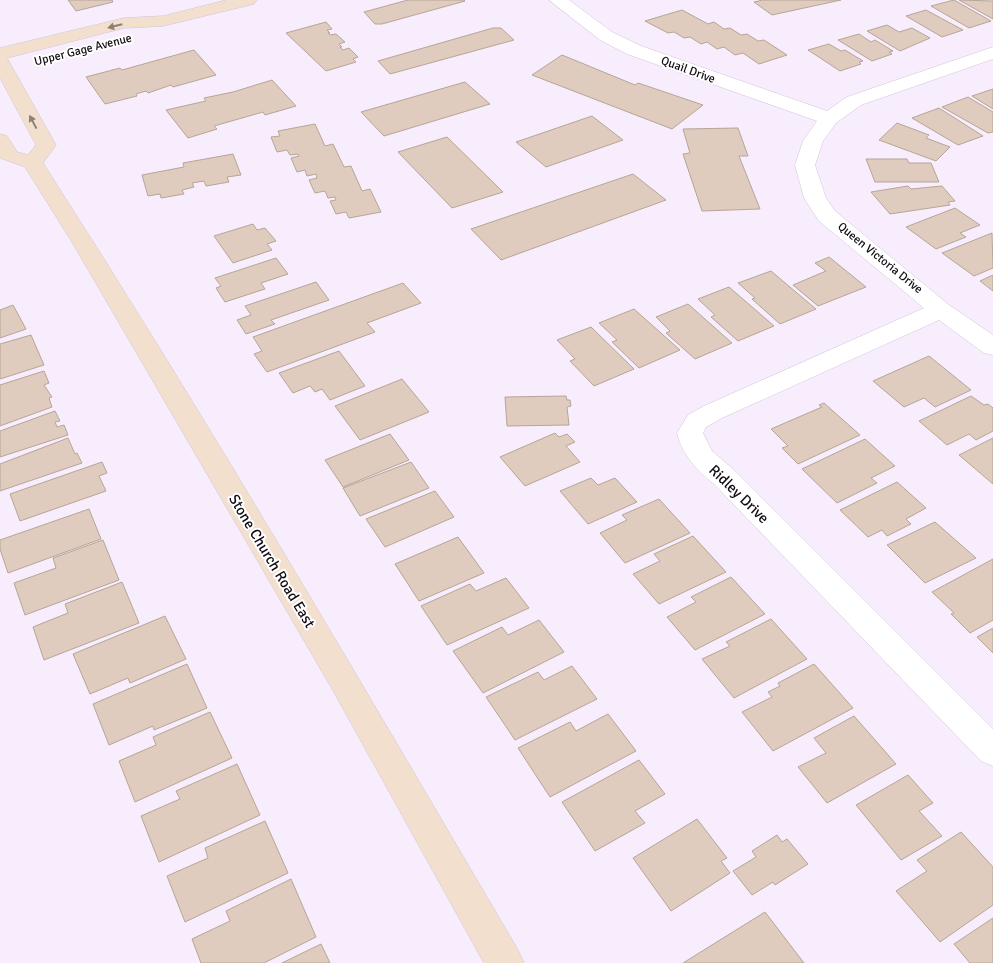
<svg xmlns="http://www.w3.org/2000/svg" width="993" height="963" font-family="Signika,sans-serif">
	<rect width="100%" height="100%" fill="#f7edfc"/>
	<path fill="#dfccbe" stroke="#b6a597" d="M68,0H112L113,2L76,11Z
		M408,0H464L465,1L382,24H375L364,12Z
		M763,0H841L772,15L754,2Z
		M954,0L991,21L969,28L931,6Z
		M959,0L993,1V19Z
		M682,10L708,24L714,22L724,29L730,28L741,35L747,34L758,41L764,40L787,55L759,64L743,53L735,55L724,47L717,49L707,42L701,44L690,37L684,38L674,32L668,33L645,21Z
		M926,10L963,30L942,37L906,16Z
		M326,22L332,29L327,30L330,33H328L330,35L336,34L345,42L339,44L342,47H340L343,50L349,48L358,57L353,59L356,62L326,71L286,33Z
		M887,25L899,32L912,28L930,38L900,51L867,31Z
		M493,28H501L514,40L390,74L378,61Z
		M859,34L871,42L875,40L893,51L889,52L892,54L872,61L838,40Z
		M829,44L841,51L845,50L863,61L859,62L861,64L840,71L808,50Z
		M194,50L216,75L173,87L171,85L148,93L146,91L136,94L137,96L105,104L86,77L120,68L122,70Z
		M562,55L635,85L638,83L703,105L672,129L532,75Z
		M272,80L296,106L265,115L263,112L214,126L217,129L188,138L166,110L206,101L204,98L233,92Z
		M465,82L490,104L384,136L361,112Z
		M993,89V109L972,96Z
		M968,97L993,112V132L988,133L942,107Z
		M939,108L983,136L958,145L912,118Z
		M592,116L623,140L546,167L516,142Z
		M897,123L929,135L926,138L950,147L936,161L879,140Z
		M315,124L325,146L333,144L344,167L351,166L362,191L370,189L381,212L349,218L346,212L336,214L330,201L336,200L335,197L328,198L325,191L315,193L309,180L317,178L316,174L307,176L305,170L297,172L291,158L299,156L298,154L290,155L287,150L277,152L271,137L280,136L278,131Z
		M738,128L748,156H739L760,209L702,211L683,154L690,153L683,129Z
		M447,137L503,192L452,208L398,152Z
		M233,154L241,175L227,177L229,182L206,186L204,181L192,183L194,187L182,190L184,194L161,198L160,194L148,196L142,175L184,167L183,163Z
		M866,159H907L909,163H931L939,182H875Z
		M633,174L666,200L501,260L471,229Z
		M908,186L911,189L942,186L955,201L948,202L950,205L890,214L871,192Z
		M955,208L980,225L960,233L966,237L936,249L906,227Z
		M253,224L257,230L265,228L276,241L267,244L272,250L233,263L214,236Z
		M992,233L993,268L974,276L942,253Z
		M829,257L866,287L818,306L793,285L826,271L815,263Z
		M276,258L288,274L261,283L265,289L225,302L216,288L221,286L215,278Z
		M771,271L816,309L780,324L752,299L755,298L738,283Z
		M993,275V291L980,281Z
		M316,282L329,300L271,320L275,324L246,334L237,320L251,315L245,306Z
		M403,283L421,303L367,323L375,332L267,372L254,354L262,351L253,337Z
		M729,287L774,326L738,341L711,317L715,315L698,299Z
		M688,304L732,343L695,359L666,333L670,331L656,317Z
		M13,305L26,329L0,338V310Z
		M634,309L680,350L639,368L612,342L617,340L599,323Z
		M591,327L634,369L594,386L570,361L575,359L557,340Z
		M31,335L44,365L0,379V344Z
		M339,351L365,386L330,400L322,389L315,392L310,386L293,393L279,373Z
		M929,356L971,390L935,407L924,398L904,407L873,381Z
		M44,371L49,383L44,385L52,397L49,398L52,407L0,426V385Z
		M402,379L429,412L360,440L335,406Z
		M566,396L567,400H570L571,406L567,407L569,425L507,426L505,397Z
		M971,396L984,405L988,404L993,408V431L976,440L969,434L947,445L919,421Z
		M824,403L860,435L798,464L782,448L788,446L771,429L822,407L819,405Z
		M55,411L60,421L55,422L57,427L64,425L68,435L0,457V431Z
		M555,433L559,437L567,434L575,442L566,446L580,462L525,486L500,457Z
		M390,434L409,460L343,487L325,460Z
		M68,438L75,454L77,453L82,463L0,491V464Z
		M993,438V484L959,455Z
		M865,439L895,466L871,478L877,483L837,503L802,469Z
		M102,462L107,473L99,476L106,491L20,521L10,494Z
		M411,462L429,488L360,516L343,488Z
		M591,478L598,485L615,478L637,502L588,524L560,491Z
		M897,482L926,508L906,519L911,524L887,536L882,530L868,537L840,510Z
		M435,491L454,517L385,547L366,519Z
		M659,499L690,533L625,563L600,533L627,520L622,515Z
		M89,509L101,539L8,573L0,549V540Z
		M935,522L976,558L925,583L887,545Z
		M693,536L726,572L659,604L633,574L660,561L654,554Z
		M458,537L484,573L419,601L395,564Z
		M103,540L119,580L25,615L14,583L56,568L53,558Z
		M993,559V620L970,633L951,614L954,613L932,592Z
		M731,577L765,614L695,650L667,617L696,602L691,597Z
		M506,578L529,608L447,645L421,606L470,584L476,591Z
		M122,582L139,623L44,660L33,627L68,613L65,604Z
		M165,616L186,659L130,683L128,678L90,694L73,654Z
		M771,619L807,659L734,698L702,659L730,646L726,642Z
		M539,620L564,652L483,693L453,651L502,627L508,635Z
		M993,628V653L977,637Z
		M187,664L207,708L154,730L153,726L109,745L93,704Z
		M814,664L853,708L773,751L742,712L772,697L768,692L780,686L778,683Z
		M572,666L597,699L515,740L486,697L538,672L544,680Z
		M210,712L232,758L135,802L119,761L156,745L153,737Z
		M608,714L636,751L550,797L518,748L570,722L576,731Z
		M854,716L896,764L827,803L798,767L826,753L814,738Z
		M639,760L665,794L635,811L645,823L595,851L562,802Z
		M237,764L260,815L159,862L141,816L180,799L176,791Z
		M908,775L933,803L919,811L942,836L901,860L856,805Z
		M697,819L727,858L721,861L730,873L671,911L633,858Z
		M265,821L288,873L185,922L167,876L208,858L205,848Z
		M961,832L993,867V905L940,942L896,891L927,871L917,860Z
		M777,835L782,842L787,839L808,864L775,885L773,882L752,895L733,871L756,857L752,851Z
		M291,879L316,937L264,963H201L192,939L230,921L226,911Z
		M765,912L804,963H683Z
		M993,918V963H970L954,944Z
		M321,944L330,963H282Z"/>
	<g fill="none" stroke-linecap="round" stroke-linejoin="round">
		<g stroke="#d1c5d7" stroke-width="1">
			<path id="minor" d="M549,0H569L612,32L641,46L827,111L847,97L993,47V59L861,105L836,123L823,141L815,165L826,198L835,211L949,305L993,335V355L984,353L939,320L722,418L706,427L703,433L712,451L734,470L993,729V766L981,761L714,484C697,470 682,455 677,433L688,415L704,406L924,308L819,221L804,198L795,165L803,141L817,121L627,54L600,40Z"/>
		</g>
		<g stroke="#d1c5d7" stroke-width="1">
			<path id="secondary" d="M227,0H257L254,4L163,26L124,28L7,58L56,145L43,163C209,421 363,686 518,950L524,963H484L331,687L72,242L25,167L0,158V134L7,136L17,152L28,155L36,145L0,78V48L124,18L163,16Z"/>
		</g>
		<use href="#minor" fill="#fff" fill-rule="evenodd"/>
		<use href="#secondary" fill="#f2dfce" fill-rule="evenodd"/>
	</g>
	<defs><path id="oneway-solid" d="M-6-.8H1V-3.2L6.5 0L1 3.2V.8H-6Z" transform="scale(1.25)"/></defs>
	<g fill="#8c8079">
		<use href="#oneway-solid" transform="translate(115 26) rotate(166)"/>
		<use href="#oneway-solid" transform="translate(33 122) rotate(-118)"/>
	</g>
	<g text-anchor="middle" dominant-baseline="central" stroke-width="4" stroke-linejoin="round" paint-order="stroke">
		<g font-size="12" fill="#100c12" stroke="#fff">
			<text transform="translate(83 50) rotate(-14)">Upper Gage Avenue</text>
			<text transform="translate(688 70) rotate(20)">Quail Drive</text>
			<text transform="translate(880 258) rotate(39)">Queen Victoria Drive</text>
		</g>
		<g font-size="15" fill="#100c12" stroke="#fff">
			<text transform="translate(739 494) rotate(44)">Ridley Drive</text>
			<text transform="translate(272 561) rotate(59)">Stone Church Road East</text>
		</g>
	</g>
</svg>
